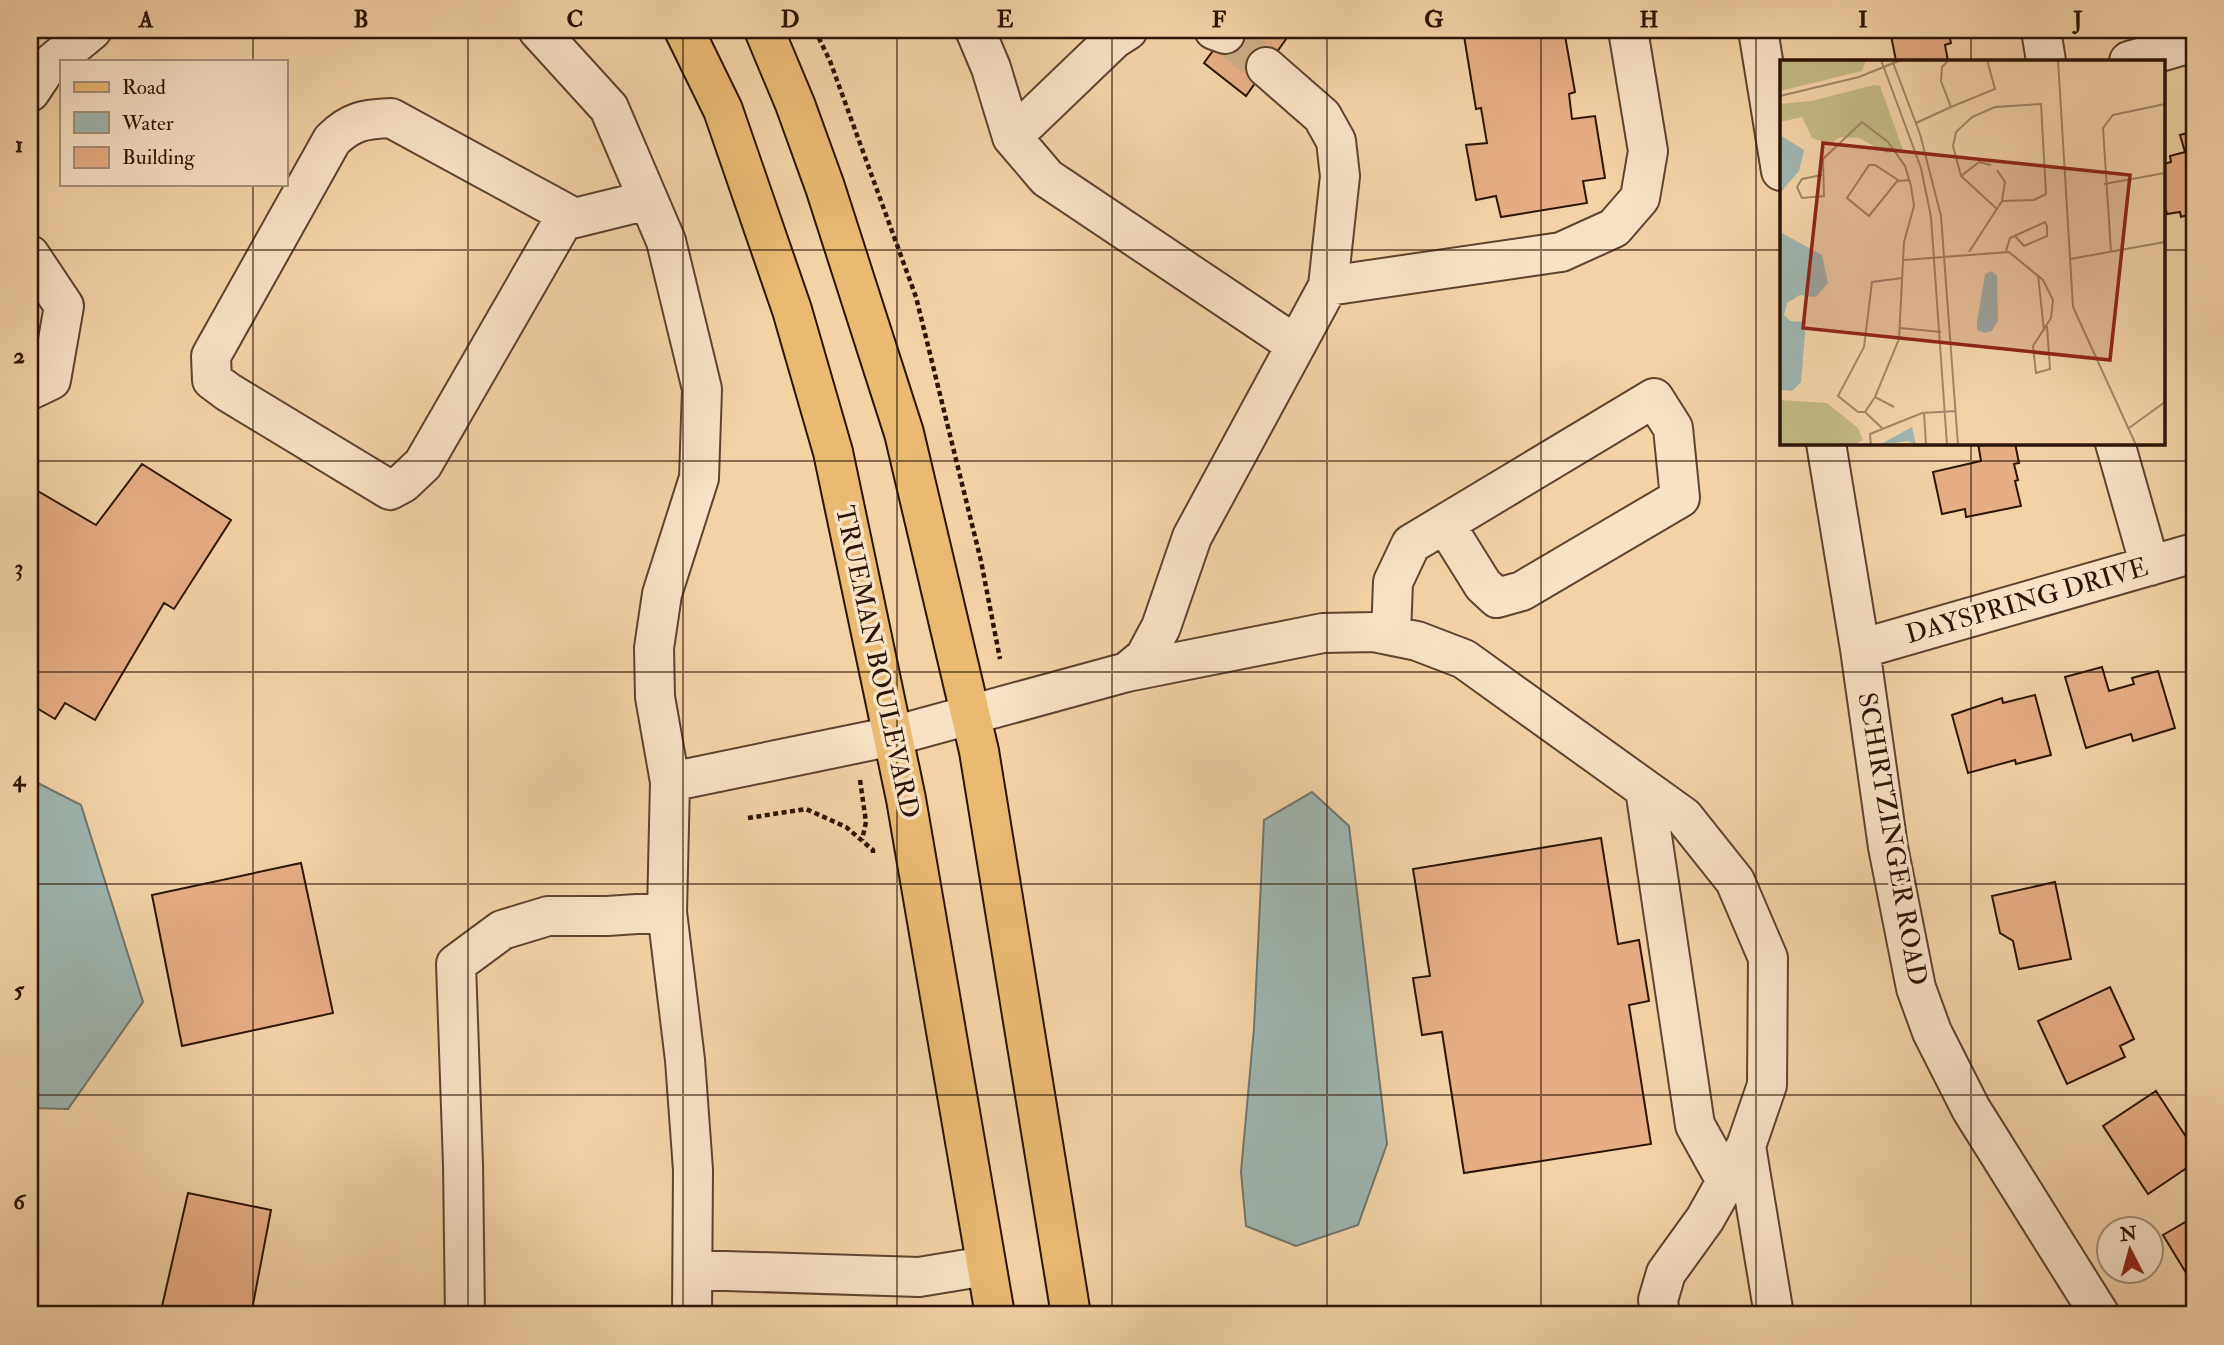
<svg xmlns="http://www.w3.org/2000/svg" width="2224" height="1345" font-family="'IM FELL Double Pica',serif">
	<rect width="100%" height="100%" fill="#f3d3a6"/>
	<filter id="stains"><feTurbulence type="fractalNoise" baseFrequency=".00286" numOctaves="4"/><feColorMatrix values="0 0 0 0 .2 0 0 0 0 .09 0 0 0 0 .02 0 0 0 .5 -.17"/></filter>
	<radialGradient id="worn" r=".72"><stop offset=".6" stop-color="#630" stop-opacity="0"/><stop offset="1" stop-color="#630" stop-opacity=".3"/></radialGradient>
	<path fill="#9fb6b1" stroke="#71766d" stroke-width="2" d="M30,779L81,805L143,1002L68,1109L30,1108Z
		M1312,792L1349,826L1387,1144L1358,1225L1296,1246L1246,1226L1241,1172L1254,1028L1264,820Z"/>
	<path fill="#e7ad83" stroke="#2b1507" stroke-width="2" d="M1228,30H1288L1291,32L1246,96L1204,63Z
		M1463,30H1564L1575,92L1569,94L1572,119L1595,116L1605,178L1583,181L1587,203L1501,217L1496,196L1476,200L1466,145L1487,143L1481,108L1476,109Z
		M1890,30H1948L1951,43L1945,45L1948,61H1896Z
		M2194,131V213L2181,217L2180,212L2167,214L2163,198V164L2171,162L2170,156L2185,152L2180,135Z
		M1978,443H2015L2019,463L2014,464L2018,480L2015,481L2021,506L1966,517L1965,509L1942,514L1933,472L1981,461Z
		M142,464L231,520L174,609L164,603L95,720L65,703L55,719L30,704V500L36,490L96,525Z
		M2194,645V674L2187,647Z
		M2102,667L2109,691L2134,684L2132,678L2158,671L2175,728L2133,741L2131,734L2086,748L2065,677Z
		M2035,695L2051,755L2016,764L2015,760L1968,773L1952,715L2002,698L2003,703Z
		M1601,838L1618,944L1639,940L1649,1001L1629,1005L1651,1144L1464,1173L1442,1032L1422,1035L1413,978L1430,976L1413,869Z
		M301,863L333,1013L182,1046L152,895Z
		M2055,882L2071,959L2019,969L2013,941L2000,933L1992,896Z
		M2110,987L2134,1039L2120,1046L2125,1057L2067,1084L2038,1021Z
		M2156,1091L2194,1149V1163L2148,1194L2103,1126Z
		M188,1193L271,1210L251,1315H160Z
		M2194,1217V1286L2163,1235Z"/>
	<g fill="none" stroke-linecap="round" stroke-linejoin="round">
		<path stroke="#cbad86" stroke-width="38" stroke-dasharray="38 19" stroke-linecap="butt" d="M1225,34L1266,67"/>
		<g stroke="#5d442f" stroke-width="42">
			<path id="minor" d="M538,30L609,108L666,241L702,389L699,478L662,594L654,648L655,697L670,782L667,912L685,1060L693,1170L692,1315
				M975,30L991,68L1012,137L1047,178L1296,345
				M1214,30L1225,34
				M1758,30L1781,171
				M2041,30L2046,61
				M2129,61L2194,42
				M1266,67L1322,116L1336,141L1340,176L1328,286
				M30,92L46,68L92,30
				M1012,137L1114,39L1128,30
				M567,214L423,464L403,483L390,490L228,392L212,380L211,356L332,140C351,121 365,119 391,118L567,214L575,218L648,200
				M30,255L64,306L51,380L30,390
				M1826,443L1860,649L1888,847L1916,988L1932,1032L1971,1109L2100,1315
				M2115,443L2150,566
				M1391,635L1393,582L1411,544L1654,398L1673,428L1680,498L1522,591L1497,598L1483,585L1445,524
				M1860,649L2194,553
				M1127,672L1145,657L1161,627L1192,537L1328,286L1561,252L1614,228L1640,198L1648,151L1628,30
				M670,782L893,736L1127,672L1323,633L1373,632L1417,641L1464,659L1684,817L1735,881L1768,958L1767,1085L1746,1146L1705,1219L1666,1273L1658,1300L1660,1315
				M1645,789L1695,1125L1726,1181
				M1746,1146L1774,1315
				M694,1270L919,1277L986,1266
				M465,1315L463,1165L456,964L502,930L548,916H607L667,912"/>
		</g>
		<g stroke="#2b1507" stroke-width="42">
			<path id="major" d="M684,30L723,110L792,310L833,452L906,799L995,1315
				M764,30L795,104L825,187L904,433L979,751L1071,1315"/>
		</g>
		<path stroke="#2b1507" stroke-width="4.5" stroke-dasharray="5 3.5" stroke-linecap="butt" d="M815,30L830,61L916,297L981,561L1000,659
			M860,780L866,822L862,840
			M748,818L806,809L846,827L873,850V854"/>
		<use href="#minor" stroke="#f7e2c5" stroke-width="38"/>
		<use href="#major" stroke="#eaba73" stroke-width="38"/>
	</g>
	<path fill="none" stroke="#2b1507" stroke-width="2" stroke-opacity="0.55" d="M253,30V61M468,30V1315M683,30V1315M897,30V1315M1112,30V1315M1327,30V1315M1541,30V1315M1756,30V1315M1971,30V61M253,184V1315M30,250H1781M2163,250H2194M1971,443V1315M30,461H2194M30,672H2194M30,884H2194M30,1095H2194"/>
	<g text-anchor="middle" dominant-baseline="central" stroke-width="7" stroke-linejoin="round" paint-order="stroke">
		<g font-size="26" fill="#2b1507" stroke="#f7e2c5">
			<text transform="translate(2027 601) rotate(-16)">DAYSPRING DRIVE</text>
			<text transform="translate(877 662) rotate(78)">TRUEMAN BOULEVARD</text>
			<text transform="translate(1892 839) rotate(80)">SCHIRTZINGER ROAD</text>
		</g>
	</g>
	<g transform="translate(1780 60)">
		<rect width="385" height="385" fill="#f3d3a6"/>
		<path d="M86,0L82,11L0,31V1ZM94,25L100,26L123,90L107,93L79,78L61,77L49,84L32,78L22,57L0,62V44L31,41ZM0,340L47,343L78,368L83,380L74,385H0Z" fill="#c2ba82"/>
		<path d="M0,75L24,90L19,111L0,133ZM0,172L42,195L48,223L36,237L20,235L7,243L4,255L10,261L26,262L21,322L12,331L0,330ZM212,211L217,216L218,261L212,271L204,273L197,270V262L205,214ZM132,367L136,385L128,381L99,385Z" fill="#9fb6b1"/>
		<path fill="none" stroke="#a38766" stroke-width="2" d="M101,0L141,108L151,157L167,385M112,0L140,74L161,156L178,385M278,0L293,247L356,385M0,36L79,17L121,0M171,47L215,29L207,0M136,63L171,47L161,21L162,7L169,0M217,110L225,122L222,141M42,115L22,119L17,127L22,138L44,136L43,99L82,62L108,82L125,106L131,126L134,146L124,182L119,279L95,337L85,352H78L58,336L84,287L92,222L122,218M181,116L199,102L211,105M118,120L89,156L67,138L89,105H95L118,120L119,121L129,120M324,124L385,113M226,191L230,178L265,162L267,166V176L244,186L235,176M189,192L222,141L254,140L266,134L261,44L215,47L192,57L176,72L173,86L181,116L217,149M331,192L323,68L333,55L385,44M290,199L385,182M124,200L229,192L263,220L273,240L271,258L253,286L256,313L270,309L267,266M258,215L264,271M120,268L161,272M95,337L114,347M85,352L103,369M144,353L146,385M349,368L385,342M91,385L90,374L142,353L176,351"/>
		<path fill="#8f2418" fill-opacity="0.15" stroke="#8f2418" stroke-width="3.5" d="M43,83L350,115L330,300L23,268Z"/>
		<rect width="385" height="385" fill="none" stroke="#2b1507" stroke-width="3.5"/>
	</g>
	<rect width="2224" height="1345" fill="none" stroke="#f3d3a6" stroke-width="77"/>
	<rect x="60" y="60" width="228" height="126" fill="#f7e2c5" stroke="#a59079" stroke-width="2"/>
	<rect x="74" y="82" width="35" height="10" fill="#eaba73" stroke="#a59079" stroke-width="2"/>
	<text x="122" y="94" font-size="21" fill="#2b1507">Road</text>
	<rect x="74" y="112" width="35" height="21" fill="#9fb6b1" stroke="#a59079" stroke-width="2"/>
	<text x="122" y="130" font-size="21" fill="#2b1507">Water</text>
	<rect x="74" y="147" width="35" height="21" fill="#e7ad83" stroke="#a59079" stroke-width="2"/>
	<text x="122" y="164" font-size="21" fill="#2b1507">Building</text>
	<g transform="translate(2130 1250) rotate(354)"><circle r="33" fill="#f7e2c5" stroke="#a59079" stroke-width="2"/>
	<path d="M0-5L12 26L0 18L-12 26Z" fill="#8f2418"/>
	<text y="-10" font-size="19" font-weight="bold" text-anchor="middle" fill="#2b1507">N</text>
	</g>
	<rect x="38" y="38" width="2148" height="1268" fill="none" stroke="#2b1507" stroke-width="2.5"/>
	<g font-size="23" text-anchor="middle" font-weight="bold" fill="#2b1507">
		<text x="146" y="27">A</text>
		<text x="361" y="27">B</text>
		<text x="575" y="27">C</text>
		<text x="790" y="27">D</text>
		<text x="1005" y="27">E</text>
		<text x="1219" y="27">F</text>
		<text x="1434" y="27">G</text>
		<text x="1649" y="27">H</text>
		<text x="1863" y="27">I</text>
		<text x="2078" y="27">J</text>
		<text x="19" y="152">1</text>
		<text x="19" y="363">2</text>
		<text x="19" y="575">3</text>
		<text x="19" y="786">4</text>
		<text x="19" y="997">5</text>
		<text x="19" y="1209">6</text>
	</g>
	<rect width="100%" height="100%" filter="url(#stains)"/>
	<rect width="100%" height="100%" fill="url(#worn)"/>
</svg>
